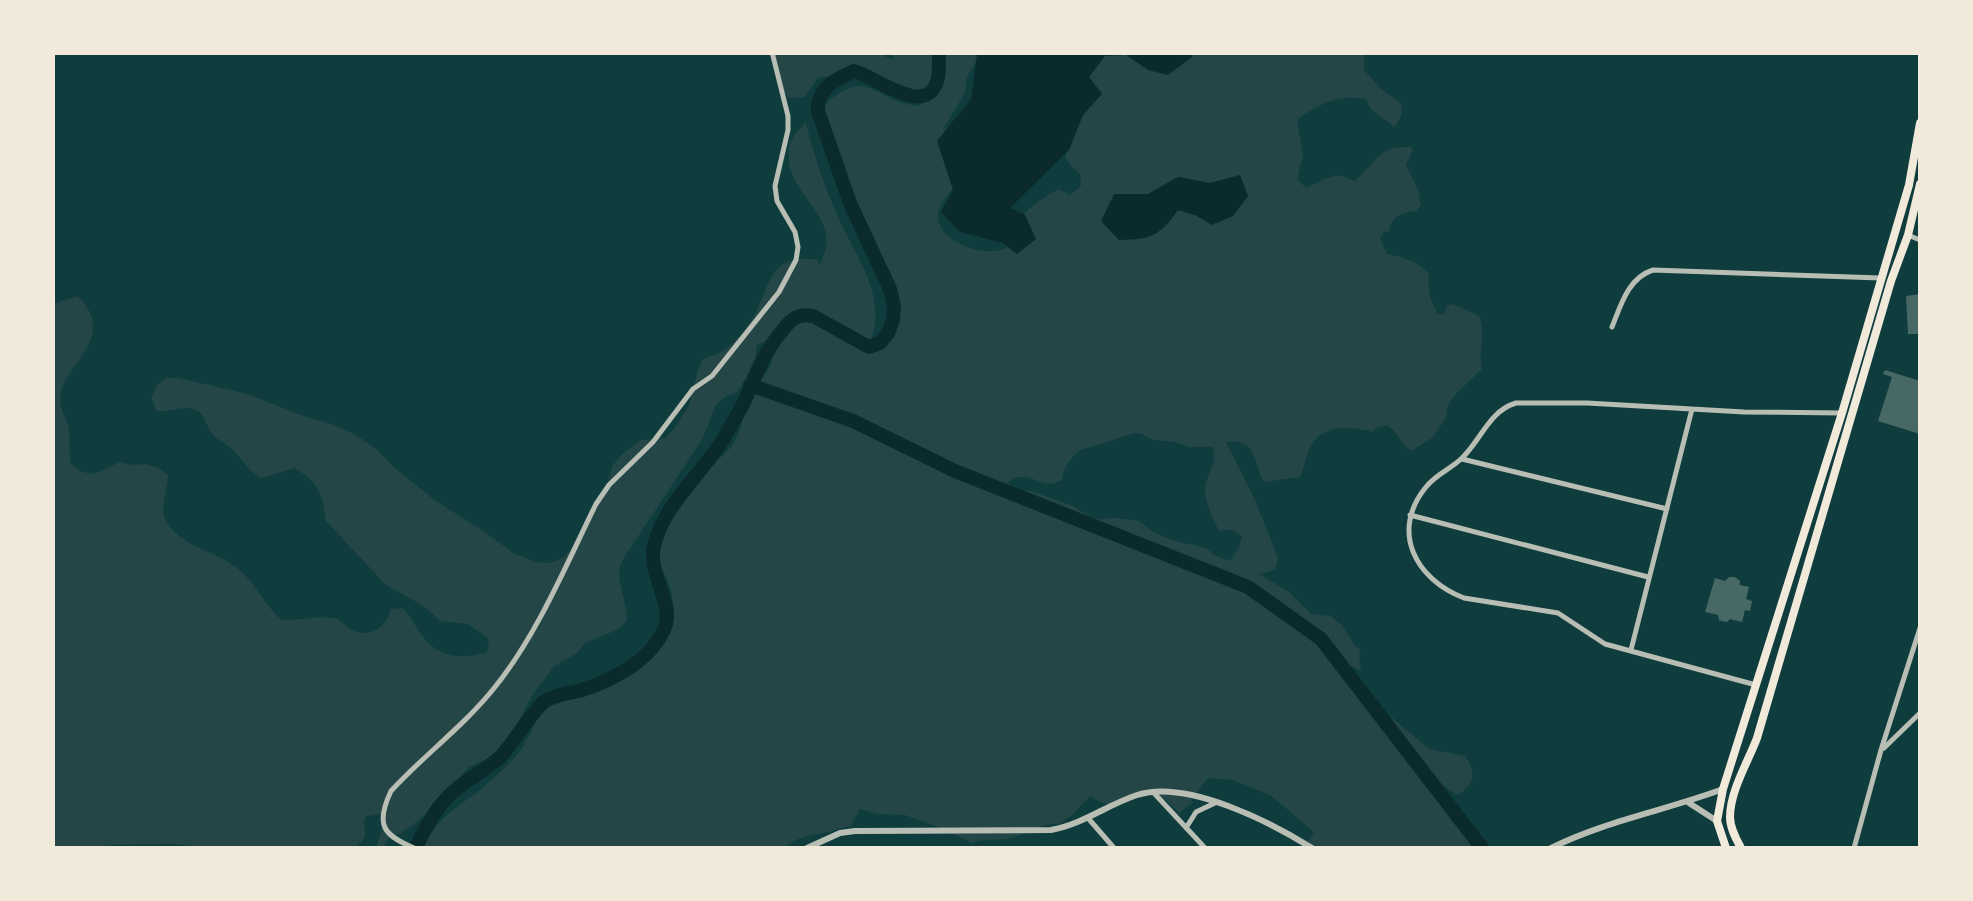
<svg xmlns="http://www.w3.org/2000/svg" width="1973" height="901" font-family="Barlow,sans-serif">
	<rect width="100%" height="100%" fill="#0f3d3e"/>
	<path fill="#244646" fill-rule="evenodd" d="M771,53H879L892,60L894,59L892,53H935C936,68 934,81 926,94C907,94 895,85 877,79C859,73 836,75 818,78L804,97L789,98L782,88Z
		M942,53H981L967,77L965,93L943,129L957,127L961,182C953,189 940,201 938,213C935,242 983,257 1004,249C1019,242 1015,228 1022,217C1028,207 1049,194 1059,189L1070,195L1081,186L1080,174L1071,166L1065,156L1072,132L1085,53H1364V70L1381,89L1401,103L1402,114L1395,127L1372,110L1366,100C1343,92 1316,105 1297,120L1303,156L1297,179L1306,188C1325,180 1334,169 1354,181C1379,162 1375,146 1411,147L1413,150L1406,165L1418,190L1421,205L1416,211C1400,213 1393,215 1389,231L1384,232L1380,239L1387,254C1404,257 1417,261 1429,274C1427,289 1430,301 1438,314H1444L1447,306L1453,304L1479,316C1486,334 1478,350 1482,369L1455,395L1448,405L1446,418L1432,438L1411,451C1401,443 1398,433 1387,425L1375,428L1374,432C1350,426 1318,423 1308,453C1305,461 1304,468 1300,477L1264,482C1252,461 1258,438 1226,442L1255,500L1278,558L1275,570L1259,574L1289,592L1311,614L1331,616L1342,625L1355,646L1361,650L1359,654L1361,671L1350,666L1344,677L1384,730L1389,729L1391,717L1429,749L1465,756C1477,772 1475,785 1457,795L1416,767L1413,769L1475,848H1313L1307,842L1314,832L1270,795L1233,780L1208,778L1191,801L1194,802L1179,813C1151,782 1144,801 1113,804C1104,805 1097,800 1090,796L1072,815L1059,824C1043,822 1028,834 1012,838C997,842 989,837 971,843L951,832L905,815L877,814L860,809L851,826C842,827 834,831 825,833C808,835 797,837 784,848H422C436,820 452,811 476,793C489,783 506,767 517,755C533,736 536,709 554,696C605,675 639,664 674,620C674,607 673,593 668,582C663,569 655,560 659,545C664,520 692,486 710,467C719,458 730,451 736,439C743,425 743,408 751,394C762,376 781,363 768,340L757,345L755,359L744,382L737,392L725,397L716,405L702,440L623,559C613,580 627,597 627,620L619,629L585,643L576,654L554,666L532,696L514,731L511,742L503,752L469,767L427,814L400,834H391L383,848H376L385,819L380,814L367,816L364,820L365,837L356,848H207L173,844L110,845L107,848H53V304L78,296C121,341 59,363 60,402C61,410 66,418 68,425C71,437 68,451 71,464L82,472L94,474L120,462L133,465L146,464L159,468L168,475C168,489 159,510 166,521C179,544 210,550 230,563C253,576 263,605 282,620C299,621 317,615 333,618C341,619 346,628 354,631C373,638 386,626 391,609L403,608C411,617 415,626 422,635C437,658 463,660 487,652L489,639L468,624L441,621L422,605L386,585L325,520C325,495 316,481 295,468L261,478C247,470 244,461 233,450C228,444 220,442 214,436C206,428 206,415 196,410C184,404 170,413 157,411L151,398L157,386L166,378H178L248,394L306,417L332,424L356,435L377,450L395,468L433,499L492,537L513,553L536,562L550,563L563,558L572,547L605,493L613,465L622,454L641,440L665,438L674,429L689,405L698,370L703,359C709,356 719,354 725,350C731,346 747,328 751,321C771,288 767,252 818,260L819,265C848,214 782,197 789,148C790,138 800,129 806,122C812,150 826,190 838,217C856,257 892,303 867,347L878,350C884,346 892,342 895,335C910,303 859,245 850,215C842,190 836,164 830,139L826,128L816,120C823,105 829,99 843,91C865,79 876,92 896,101C903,104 912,105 920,106L937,88ZM1240,176L1195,215L1177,210L1167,225L1114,194H1148L1178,177L1210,183ZM1135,433L1142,434L1153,440L1175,442L1190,447H1213C1217,469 1207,470 1205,489C1204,499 1214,521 1219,531L1231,530L1242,536L1239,547L1230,561L1216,556L1206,548L1175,541L1155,533L1139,521L1117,518L1094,519L1073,506L1031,491L1012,489L1009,486L1008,482C1032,466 1038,493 1062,480C1062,469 1071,457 1081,450Z"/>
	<path fill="#0a2a2b" d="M981,53V52L1193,53L1192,57L1168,75L1148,70L1126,55L1105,56L1089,77L1102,94L1083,115L1069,150L1010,208L1025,215L1036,239L1017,254L1003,243L960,232L941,212L953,190L937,141L971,99L977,54Z
		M1240,175L1248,196L1233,216L1212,225L1195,215L1178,210C1159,237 1151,239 1119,240L1101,221L1114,194H1148L1178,177L1210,183Z"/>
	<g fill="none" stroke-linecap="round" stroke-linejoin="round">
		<path stroke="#0a2a2b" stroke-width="14" d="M750,385L853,421L955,471L1248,587L1321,639L1482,848
			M416,848C423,832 435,810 448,797C463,780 487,771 502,755C514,742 533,710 545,701C554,695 571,693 582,690C613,680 652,660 665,627C674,605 647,571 654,546C664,504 702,474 724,438C731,425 740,411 746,398C756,374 765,351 782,331C791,319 798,313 813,316L869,347L880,343L888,333L893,320L894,306L890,289L850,203L818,111C817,88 836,79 854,71C878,78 928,120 938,78C939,70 939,60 939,52"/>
	</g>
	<path fill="#486865" d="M1920,294L1919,334H1908L1906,296Z
		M1885,370L1920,381V434L1878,421L1892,377L1883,374Z
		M1729,577H1735L1740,581V585L1749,587L1746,599L1752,601L1750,611L1745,610L1742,622L1730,619L1727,622L1722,621L1719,620L1718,615L1705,612L1715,578L1725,581Z"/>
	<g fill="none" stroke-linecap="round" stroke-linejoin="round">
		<path stroke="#b8beb3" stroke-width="5" d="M1908,235L1920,240
			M1612,327C1621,305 1628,278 1653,270L1880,278
			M1462,459L1667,509
			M1410,515L1648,577
			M1631,650L1692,409
			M1756,685L1605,644L1558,613L1464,598C1415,579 1390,531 1426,487C1436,474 1451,469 1462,458C1481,440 1489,411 1516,403H1587L1744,412L1842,413
			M1884,748L1920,713
			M1153,792L1205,848
			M1088,818L1114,848
			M1186,828L1196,812L1215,803
			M414,848C383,835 375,825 391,791C424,755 464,726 495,687C537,635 566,565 596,504L609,485L653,442L693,389L712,376L779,292L796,260L798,247L795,232L777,201L775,186L788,130V116L772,52
			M1854,848L1881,750L1920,628"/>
		<path stroke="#b8beb3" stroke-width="6" d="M1689,803L1717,821
			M807,848L840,833L855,831L1051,830C1083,824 1107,805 1137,795C1187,779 1270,822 1312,848
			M1551,848C1605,821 1667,810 1723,789"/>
		<path stroke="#f1e9da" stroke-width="8" d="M1726,848L1717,821L1723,789L1842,413L1909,185L1920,123
			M1741,848C1736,839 1730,828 1730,817C1730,791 1748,762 1757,738L1891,281L1908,235L1920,184"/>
	</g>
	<rect width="1973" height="901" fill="none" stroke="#f1e9da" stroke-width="110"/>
</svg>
